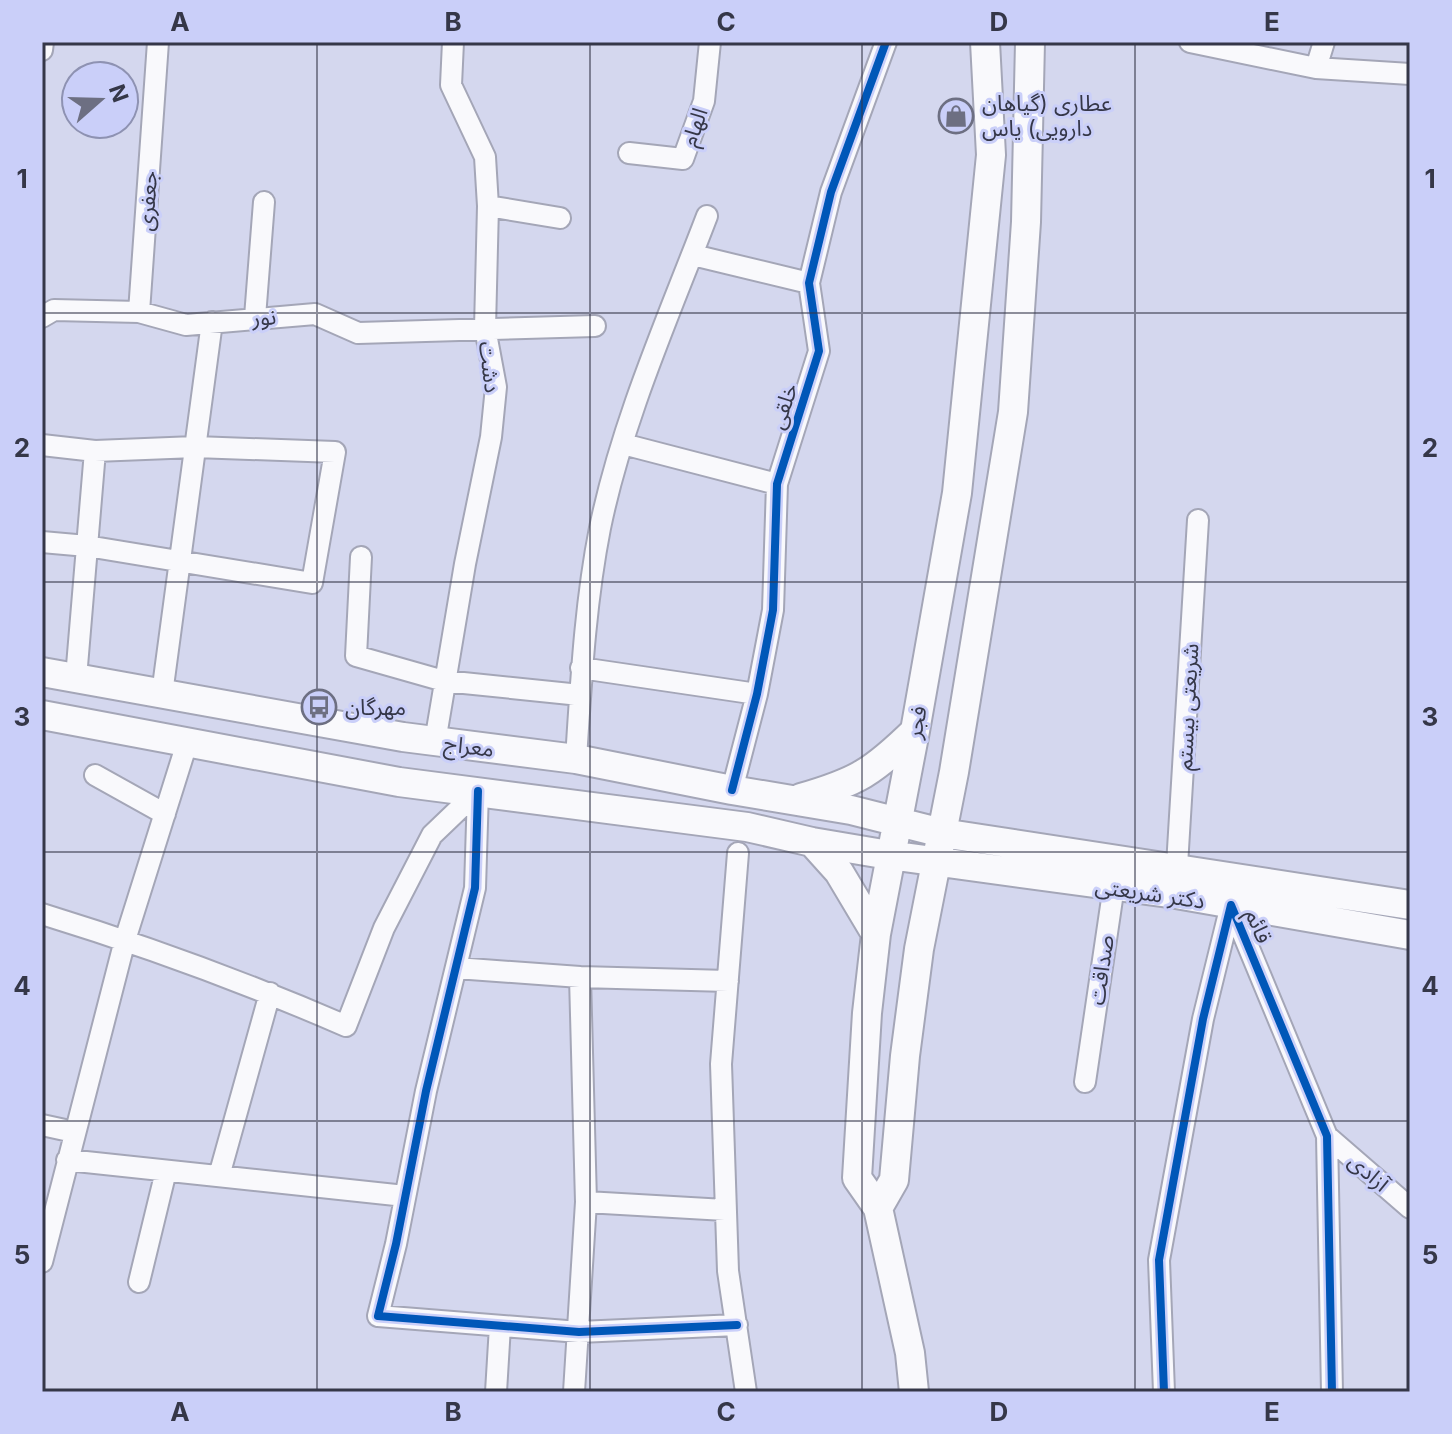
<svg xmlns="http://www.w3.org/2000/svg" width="1452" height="1434" font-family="Inter,'Noto Sans Arabic',sans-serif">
	<rect width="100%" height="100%" fill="#d4d7ee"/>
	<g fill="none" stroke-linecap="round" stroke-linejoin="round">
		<g stroke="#a4a6b7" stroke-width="24">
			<path id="street" d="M1190,42L1316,68L1410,74
				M42,50L43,42
				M1316,68L1324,42
				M629,153L683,159L704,101L710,42
				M488,206L560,218
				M693,255L809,283
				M139,312L158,42
				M42,317L54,310L139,312L186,325L315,314L358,333L595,326
				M255,317L264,202
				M623,444L777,484
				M42,445L95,451L195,447L335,452L312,583L87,546L42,542
				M361,557L356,656L444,681L580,695
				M581,668L757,694
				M76,678L95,451
				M162,694L212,322
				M435,742L465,564L491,437L496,387L485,328L488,206L485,157L451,85L453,42
				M576,759C581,683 585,604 600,528C622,421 668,318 707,216
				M95,775L165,814
				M732,790L757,694L773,610L777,484L819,351L809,283L831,192L886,42
				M478,791L475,888L426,1091L396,1244L378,1316L579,1332L737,1325
				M738,853L721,1064L728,1271L746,1392
				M1176,882L1198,520
				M42,914C146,946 247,983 346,1026L384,928L432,835L478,791
				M456,968L580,977L586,1202L574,1392
				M580,977L728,981
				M1085,1082L1116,872
				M42,1125L74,1132
				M1327,1136L1410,1208
				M67,1160L405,1196
				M219,1176L270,993
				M586,1202L725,1210
				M42,1262L125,940L187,743
				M139,1282L166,1171
				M496,1392L500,1326
				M1164,1392L1159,1260L1203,1019L1231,905L1327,1136L1332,1392"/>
		</g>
		<g stroke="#a4a6b7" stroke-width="32">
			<path id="secondary" d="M42,672L403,737L576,759L732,790L851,810L942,833L1410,905
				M42,715L399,782L747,827L812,842L889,855L1176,894L1410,935
				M801,798C857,782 873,772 915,731
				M812,842L839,872L876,934
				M878,1208L894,1180L905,1056L919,949L954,772L1013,412L1026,222L1030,42
				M914,1392L910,1353L878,1208L857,1178L867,1013L876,934L915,731L957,493L991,155L985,42"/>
		</g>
		<use href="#street" stroke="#f9f9fc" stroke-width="20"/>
		<use href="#secondary" stroke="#f9f9fc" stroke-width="28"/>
		<g stroke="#cacff9" stroke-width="13">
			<path id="cycleway" d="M732,790L757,694L773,610L777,484L819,351L809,283L831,192L886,42
				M478,791L475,888L426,1091L396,1244L378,1316L579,1332L737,1325
				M1164,1392L1159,1260L1203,1019L1231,905L1327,1136L1332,1392"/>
		</g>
		<use href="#cycleway" stroke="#0057b8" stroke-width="8"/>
	</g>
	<path fill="none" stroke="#353748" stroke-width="2" stroke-opacity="0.55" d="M317,42V1392M590,42V1392M862,42V1392M1135,42V1392M42,313H1410M42,582H1410M42,852H1410M42,1121H1410"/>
	<defs>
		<g id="shop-ring" transform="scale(1.8)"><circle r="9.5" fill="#cacff9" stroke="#6d6f82" stroke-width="1.5"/><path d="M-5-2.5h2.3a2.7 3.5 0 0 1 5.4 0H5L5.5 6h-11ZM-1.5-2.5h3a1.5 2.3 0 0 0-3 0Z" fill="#6d6f82"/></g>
		<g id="bus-ring" transform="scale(1.8)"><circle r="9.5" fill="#cacff9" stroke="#6d6f82" stroke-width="1.5"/><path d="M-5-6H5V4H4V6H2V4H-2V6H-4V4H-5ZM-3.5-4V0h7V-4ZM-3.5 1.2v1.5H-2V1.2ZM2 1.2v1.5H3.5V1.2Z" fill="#6d6f82"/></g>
	</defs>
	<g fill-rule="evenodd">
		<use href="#shop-ring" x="956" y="116"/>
		<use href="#bus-ring" x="319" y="707"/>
	</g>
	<g text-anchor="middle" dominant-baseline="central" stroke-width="6" stroke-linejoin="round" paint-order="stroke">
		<g font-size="22" fill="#353748" stroke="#cacff9" text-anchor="start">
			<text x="982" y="103">عطاری (گیاهان<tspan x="982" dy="25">دارویی) یاس</tspan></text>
			<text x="345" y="707">مهرگان</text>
		</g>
		<g font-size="22" fill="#353748" stroke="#cacff9">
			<text transform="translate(694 127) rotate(-71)">الهام</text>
			<text transform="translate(147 201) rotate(-86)">جعفری</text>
			<text transform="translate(264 317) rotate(-4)">نور</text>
			<text transform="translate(490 367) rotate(83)">دشت</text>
			<text transform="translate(783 406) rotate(-71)">خلقی</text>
			<text transform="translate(1187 707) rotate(-87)">شریعتی بیستم</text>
			<text transform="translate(916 722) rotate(-79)">فجر</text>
			<text transform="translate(469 746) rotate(7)">معراج</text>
			<text transform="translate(1150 893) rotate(8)">دکتر شریعتی</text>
			<text transform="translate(1259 926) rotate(67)">قائم</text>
			<text transform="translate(1101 970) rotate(-82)">صداقت</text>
			<text transform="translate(1369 1172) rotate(41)">آزادی</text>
		</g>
	</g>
	<rect width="1452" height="1434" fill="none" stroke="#cacff9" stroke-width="88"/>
	<g transform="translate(100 100) rotate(70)"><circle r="38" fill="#cacff9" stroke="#8e92b2" stroke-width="2"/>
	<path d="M0-6L14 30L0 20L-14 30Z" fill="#6d6f82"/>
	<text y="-12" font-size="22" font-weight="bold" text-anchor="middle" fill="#353748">N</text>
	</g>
	<rect x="44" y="44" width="1364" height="1346" fill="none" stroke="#353748" stroke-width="3"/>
	<g font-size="26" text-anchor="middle" font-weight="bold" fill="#353748">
		<text x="180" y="31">A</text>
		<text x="453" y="31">B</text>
		<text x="726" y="31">C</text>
		<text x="999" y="31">D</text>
		<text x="1272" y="31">E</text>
		<text x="22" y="188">1</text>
		<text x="1430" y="188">1</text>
		<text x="22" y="457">2</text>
		<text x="1430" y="457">2</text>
		<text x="22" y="726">3</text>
		<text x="1430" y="726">3</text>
		<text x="22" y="995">4</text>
		<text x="1430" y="995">4</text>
		<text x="22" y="1264">5</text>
		<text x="1430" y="1264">5</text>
		<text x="180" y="1421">A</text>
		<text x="453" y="1421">B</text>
		<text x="726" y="1421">C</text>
		<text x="999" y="1421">D</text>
		<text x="1272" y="1421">E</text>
	</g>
</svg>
